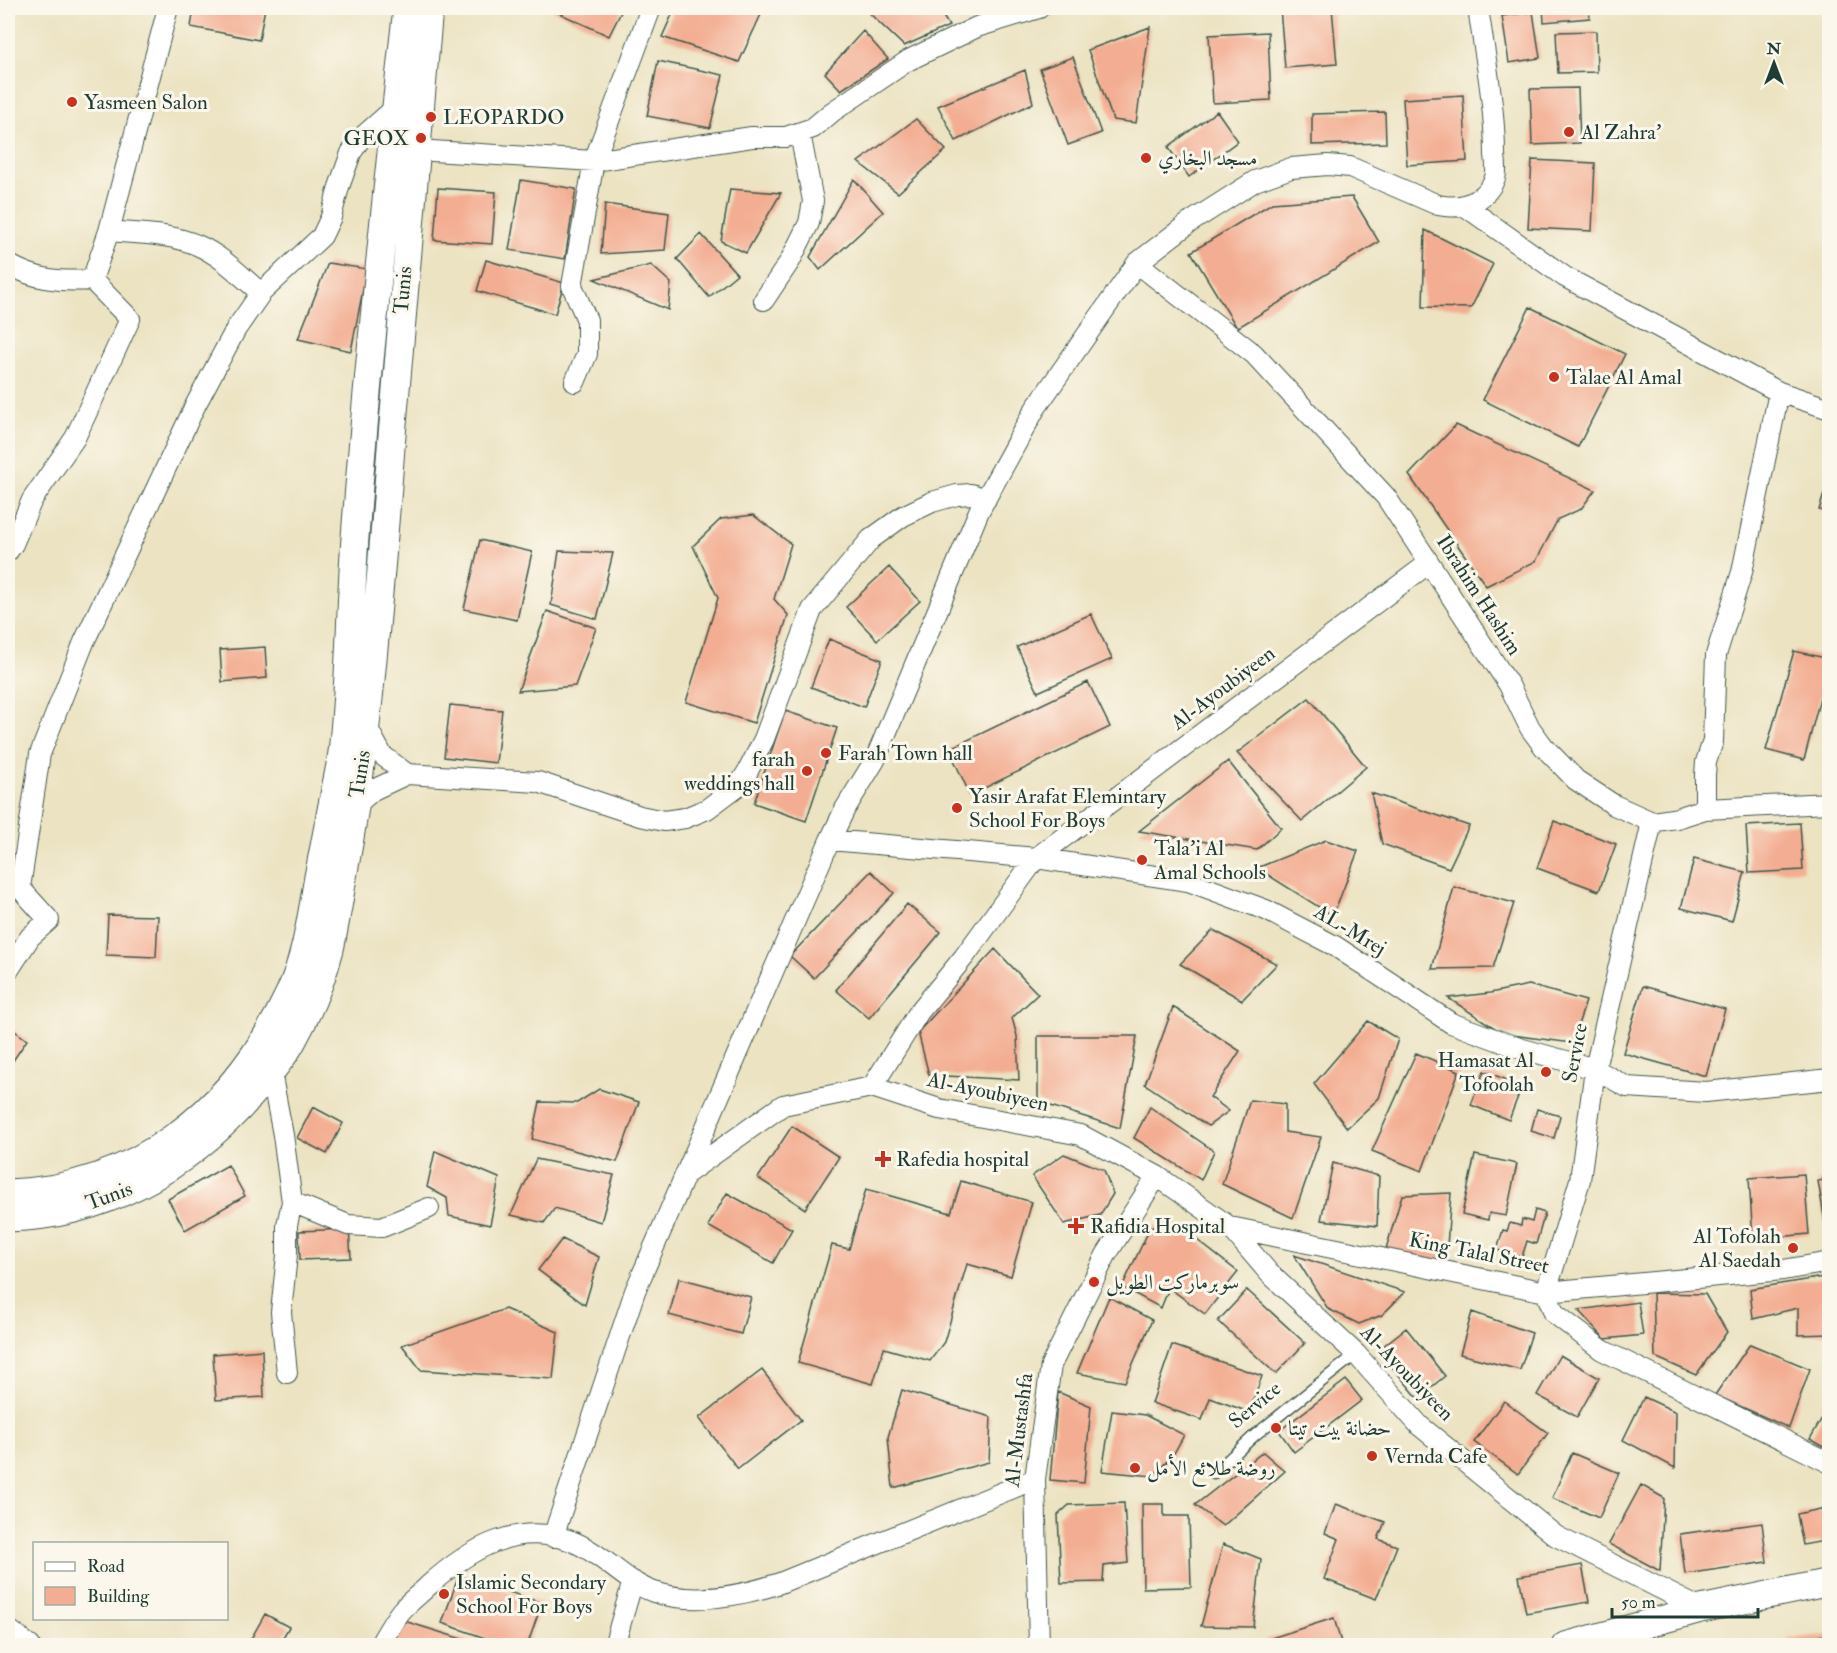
<svg xmlns="http://www.w3.org/2000/svg" width="1837" height="1653" font-family="'IM FELL Double Pica',Amiri,serif">
	<rect width="100%" height="100%" fill="#fbf7ec"/>
	<filter id="ink" filterUnits="userSpaceOnUse"><feTurbulence type="fractalNoise" baseFrequency=".0167" numOctaves="2"/><feDisplacementMap in="SourceGraphic" scale="12" xChannelSelector="R" yChannelSelector="G"/><feConvolveMatrix kernelMatrix="1 2 1 2 8 2 1 2 1" color-interpolation-filters="sRGB"/></filter>
	<filter id="wash" filterUnits="userSpaceOnUse"><feTurbulence type="fractalNoise" baseFrequency=".008" numOctaves="4" result="noise"/><feDisplacementMap in="SourceGraphic" scale="24" xChannelSelector="R" yChannelSelector="G"/><feGaussianBlur stdDeviation="1.35" result="paint"/><feColorMatrix in="noise" values="0 0 0 0 0 0 0 0 0 0 0 0 0 0 0 0 0 1.4 0 .05"/><feComposite in="paint" operator="in"/></filter>
	<g filter="url(#wash)">
		<rect width="100%" height="100%" fill="#ece3c2"/>
		<g id="blocks">
			<path fill="#f3ad92" d="M194,8H265L259,40L191,27Z
				M553,8H623L609,36L552,10Z
				M675,8H764L739,62L662,37Z
				M869,8H938L949,26L904,46L868,12Z
				M1280,8H1332L1337,64L1285,68Z
				M1543,8H1589L1590,18L1544,22Z
				M1533,12L1540,58L1509,63L1502,16Z
				M1150,27L1136,123L1113,120L1088,50Z
				M863,31L888,59L841,90L825,73Z
				M1596,31L1597,72L1558,73L1556,32Z
				M1268,32L1271,100L1213,103L1209,35Z
				M1073,57L1101,133L1068,145L1040,69Z
				M658,61L723,75L710,128L647,116Z
				M1025,70L1033,103L956,141L938,106Z
				M1578,88L1580,143L1532,145L1530,89Z
				M1463,95L1467,161L1407,165L1403,99Z
				M1217,111L1238,141L1189,177L1168,147Z
				M1385,112L1386,143L1312,145V114Z
				M916,119L946,150L898,193L858,162Z
				M1532,160L1595,163L1592,231L1528,228Z
				M854,179L883,212L820,270L810,257Z
				M521,180L576,189L565,259L509,250Z
				M438,188L496,192L492,244L434,240Z
				M730,189L781,193L746,253L721,241Z
				M1352,197L1379,242L1237,328L1191,252L1272,203Z
				M605,204L669,213L665,250L601,254Z
				M1425,230L1493,264L1471,308L1423,307Z
				M701,234L737,274L709,297L677,259Z
				M486,260L564,283L555,314L477,291Z
				M328,263L367,269L351,351L298,339Z
				M651,265L671,283L668,310L594,279Z
				M1530,307L1625,354L1578,447L1483,400Z
				M1456,425L1595,490L1581,509L1558,519L1536,561L1486,586L1409,475Z
				M1830,475V512L1819,510Z
				M753,515L791,544L774,599L788,615L754,723L686,702L718,598L693,546L721,519Z
				M480,540L532,552L517,620L464,609Z
				M559,551L613,553L597,619L551,605Z
				M889,567L920,601L877,640L846,607Z
				M547,611L596,628L575,686L518,691Z
				M1091,614L1112,659L1038,692L1017,647Z
				M829,639L882,660L864,707L811,687Z
				M265,647L267,678L222,682L220,650Z
				M1794,651L1830,659L1804,760L1766,750Z
				M1088,682L1110,727L970,795L949,749Z
				M1309,698L1366,767L1302,821L1237,753Z
				M450,705L502,710L496,763L444,757Z
				M785,711L837,728L806,821L754,803Z
				M1228,761L1281,828L1257,850L1139,831Z
				M1371,793L1469,826L1449,868L1382,844Z
				M1554,821L1616,844L1599,891L1537,868Z
				M1800,823L1803,870L1749,873L1746,826Z
				M1326,840L1358,851L1333,916L1257,868Z
				M1694,859L1745,872L1732,921L1681,908Z
				M871,871L894,893L814,978L790,956Z
				M1454,887L1514,903L1493,968L1432,969Z
				M907,904L941,932L869,1018L836,990Z
				M108,915L158,916L156,957L106,955Z
				M1213,930L1277,964L1242,1000L1180,964Z
				M995,949L1038,994L1012,1018L1017,1036L1019,1080L929,1075L918,1032Z
				M1529,985L1586,1001L1572,1043L1504,1034L1448,998L1490,993Z
				M1643,986L1725,1009L1706,1076L1623,1053Z
				M1173,1007L1240,1051L1210,1097L1229,1111L1208,1126L1145,1084Z
				M1368,1021L1398,1039L1379,1098L1347,1128L1314,1084Z
				M8,1026L27,1040L8,1068Z
				M1038,1036H1137L1120,1128L1038,1102Z
				M1416,1053L1459,1071L1422,1171L1372,1151Z
				M1484,1071L1522,1086L1509,1120L1471,1105Z
				M599,1089L639,1102L617,1162L532,1139L540,1102L577,1103Z
				M1250,1100L1285,1104V1132L1321,1137L1293,1218L1222,1184Z
				M313,1107L343,1123L327,1154L297,1138Z
				M1150,1107L1214,1151L1201,1180L1134,1138Z
				M1537,1109L1560,1116L1554,1138L1531,1131Z
				M792,1126L839,1157L805,1209L758,1178Z
				M435,1151L499,1178L490,1225L449,1216L447,1198L427,1187Z
				M1064,1154L1104,1170L1113,1194L1100,1215L1064,1224L1032,1176Z
				M1475,1155L1517,1164L1506,1216L1489,1213L1488,1220L1462,1214Z
				M536,1159L614,1175L601,1222L555,1208L544,1223L511,1215Z
				M1333,1163L1379,1176L1377,1226L1321,1220Z
				M228,1165L245,1196L185,1230L168,1199Z
				M1804,1174L1809,1234L1753,1239L1749,1178Z
				M1830,1179V1221L1825,1222L1818,1181Z
				M961,1181L1032,1202L1011,1276L967,1264L944,1342L930,1361L884,1348L873,1384L798,1363L832,1245L849,1249L866,1189L951,1213Z
				M727,1193L792,1229L773,1263L708,1226Z
				M1451,1193L1445,1272L1383,1259L1402,1195Z
				M1535,1210L1545,1213L1536,1244L1527,1241L1522,1257L1497,1250L1503,1230L1507,1231L1510,1223L1521,1226L1522,1219L1532,1222Z
				M1169,1221L1183,1229L1238,1272L1205,1314L1169,1288L1161,1308L1122,1287L1150,1228Z
				M349,1229L351,1258L300,1260L299,1231Z
				M562,1239L599,1257L585,1305L538,1270Z
				M1294,1255L1405,1292L1382,1315L1359,1324L1328,1309Z
				M1830,1276V1334L1798,1335V1308L1753,1319L1750,1289Z
				M679,1278L751,1297L741,1334L669,1315Z
				M1247,1290L1305,1343L1276,1374L1218,1321Z
				M1653,1293L1705,1294L1727,1332L1696,1375L1655,1357Z
				M1109,1297L1152,1320L1125,1382L1077,1373Z
				M1638,1302L1643,1335L1605,1339L1578,1310Z
				M505,1309L558,1332L553,1379L421,1370L402,1345Z
				M1472,1312L1532,1333L1520,1370L1460,1354Z
				M1406,1328L1445,1376L1418,1398L1378,1350Z
				M1750,1344L1810,1369L1789,1428L1715,1395Z
				M1172,1345L1262,1376L1249,1412L1210,1398L1202,1420L1152,1403Z
				M262,1350L264,1397L216,1400L213,1354Z
				M1560,1355L1599,1378L1577,1417L1537,1395Z
				M762,1370L801,1420L738,1469L699,1418Z
				M1346,1380L1362,1400L1294,1452L1279,1431Z
				M902,1390L991,1417L989,1462L893,1488L888,1437Z
				M1058,1392L1091,1406L1084,1483L1050,1480Z
				M1644,1397L1676,1412L1675,1468L1623,1440Z
				M1504,1401L1548,1433L1518,1474L1474,1442Z
				M1830,1404V1450L1810,1439Z
				M1112,1411L1145,1415L1184,1435L1173,1455L1153,1476L1102,1471Z
				M1263,1452L1285,1471L1223,1526L1195,1505Z
				M1572,1453L1619,1473L1599,1518L1552,1498Z
				M1641,1485L1664,1498L1660,1571L1609,1544Z
				M1124,1503L1128,1563L1104,1566L1103,1582L1061,1583L1058,1515L1069,1505Z
				M1142,1504H1164V1516H1189L1191,1587L1143,1588Z
				M1336,1504L1385,1522L1378,1539L1397,1546L1376,1599L1324,1579L1339,1539L1325,1533Z
				M1830,1507V1540L1803,1545L1797,1514Z
				M1762,1523L1767,1562L1685,1574L1680,1534Z
				M1223,1544L1261,1559L1253,1627L1201,1626Z
				M1582,1565L1589,1602L1526,1613L1519,1576Z
				M459,1575L542,1603L527,1646H508L442,1623Z
				M265,1614L289,1627L278,1646H247Z
				M1334,1618L1342,1646H1266L1265,1640Z
				M401,1620L481,1645V1646H393Z
				M1830,1635V1646H1789L1788,1638Z"/>
		</g>
	</g>
	<g filter="url(#ink)">
		<use href="#blocks" fill-opacity="0" stroke="#3e5649" stroke-width="1.5"/>
		<g fill="none" stroke-linecap="round" stroke-linejoin="round">
			<g stroke="#3e5649" stroke-width="13">
				<path id="lane" d="M1214,1473L1255,1435L1356,1354"/>
			</g>
			<g stroke="#3e5649" stroke-width="22">
				<path id="street" d="M416,150L594,161L752,137H786L813,128L832,112L909,60L977,27L1039,8
					M1465,206L1565,277L1779,392L1830,409
					M109,231C138,234 170,233 197,245C221,255 242,277 261,293
					M1137,263L1254,354L1386,497L1509,685L1530,728L1544,747L1576,780L1614,805L1652,822L1677,818L1705,809L1830,803
					M8,264C35,280 61,282 92,280L130,319L75,438L32,500L13,544L8,551
					M92,280L109,231L168,8
					M764,300L790,261L809,223L813,201L800,133
					M575,382L587,354V320L572,286L594,161L651,8
					M367,727L382,755L407,774
					M355,806L373,790L407,774L538,782L640,816L664,821L685,818L707,809L739,785L748,771L764,739L812,610L871,539L903,516L932,502L957,495L971,494L986,499
					M1705,809V775L1706,762L1713,741L1716,655L1742,572L1779,392
					M1652,822L1595,1069L1580,1180L1546,1292L1554,1313L1602,1350L1830,1463
					M830,840L1036,858L1188,881L1266,910L1335,946L1451,1023L1519,1048L1595,1069L1627,1087L1706,1092L1830,1079
					M8,971L30,937L49,920L20,888L40,754L84,642L196,404L236,329L261,293L322,236L331,217L339,187L351,153L361,138L395,108
					M271,1072L283,1135L292,1202L287,1225V1255L281,1312L287,1373
					M872,1087L939,1109L1081,1135L1157,1176L1230,1227L1269,1273L1356,1354L1420,1426L1556,1536L1701,1609
					M872,1087L919,1012L964,957L1036,858L1429,563
					M686,1174L783,1105L872,1087
					M292,1202L348,1225L382,1227L429,1208
					M1230,1227L1546,1292L1783,1270L1830,1262
					M553,1537L635,1291L830,840L845,809L875,760L979,511L1035,409L1137,263L1189,223L1255,181L1291,168L1328,165L1350,167L1438,205C1461,210 1485,203 1495,178C1497,172 1496,163 1495,155C1495,106 1485,56 1478,8
					M8,1629L30,1646
					M379,1646C386,1634 393,1621 401,1611C409,1602 420,1594 428,1586C470,1548 519,1519 576,1543C604,1555 625,1582 654,1592C694,1605 741,1596 780,1583L1035,1479
					M614,1646L633,1581
					M1039,1646L1035,1479L1051,1365L1106,1255L1157,1176"/>
			</g>
			<g stroke="#3e5649" stroke-width="29">
				<path id="secondary" d="M8,1193C137,1189 234,1110 288,996C306,959 311,917 318,877C324,848 329,819 335,790C338,774 342,759 343,743C350,675 350,606 355,538C368,361 387,184 407,8
					M8,1218C112,1215 193,1164 260,1085C271,1071 285,1056 293,1040C309,1011 322,981 330,949C336,922 340,894 345,866C367,749 376,630 386,511C399,343 414,175 429,8
					M1565,1646L1701,1609L1830,1582"/>
			</g>
			<use href="#lane" stroke="#fff" stroke-width="10"/>
			<use href="#street" stroke="#fff" stroke-width="20"/>
			<use href="#secondary" stroke="#fff" stroke-width="27"/>
		</g>
	</g>
	<g fill="#c8321e" stroke="#fbf7ec" stroke-width="2">
		<circle cx="72" cy="102" r="6"/>
		<circle cx="431" cy="117" r="6"/>
		<circle cx="1569" cy="132" r="6"/>
		<circle cx="421" cy="138" r="6"/>
		<circle cx="1146" cy="158" r="6"/>
		<circle cx="1554" cy="377" r="6"/>
		<circle cx="826" cy="753" r="6"/>
		<circle cx="807" cy="771" r="6"/>
		<circle cx="957" cy="808" r="6"/>
		<circle cx="1142" cy="860" r="6"/>
		<circle cx="1546" cy="1072" r="6"/>
		<path d="M880 1150h6v6h6v6h-6v6h-6v-6h-6v-6h6z"/>
		<path d="M1073 1217h6v6h6v6h-6v6h-6v-6h-6v-6h6z"/>
		<circle cx="1793" cy="1248" r="6"/>
		<circle cx="1094" cy="1282" r="6"/>
		<circle cx="1276" cy="1428" r="6"/>
		<circle cx="1372" cy="1456" r="6"/>
		<circle cx="1135" cy="1468" r="6"/>
		<circle cx="444" cy="1594" r="6"/>
	</g>
	<g text-anchor="middle" dominant-baseline="central" stroke-width="6" stroke-linejoin="round" paint-order="stroke">
		<g font-size="21" fill="#1f3d34" stroke="#fbf7ec" text-anchor="start">
			<text x="84" y="102">Yasmeen Salon</text>
			<text x="443" y="117">LEOPARDO</text>
			<text x="1581" y="132">Al Zahra'</text>
			<text x="409" y="138" text-anchor="end">GEOX</text>
			<text x="1158" y="158">مسجد البخاري</text>
			<text x="1566" y="377">Talae Al Amal</text>
			<text x="838" y="753">Farah Town hall</text>
			<text x="795" y="759" text-anchor="end">farah<tspan x="795" dy="24">weddings hall</tspan></text>
			<text x="969" y="796">Yasir Arafat Elemintary<tspan x="969" dy="24">School For Boys</tspan></text>
			<text x="1154" y="848">Tala'i Al<tspan x="1154" dy="24">Amal Schools</tspan></text>
			<text x="1534" y="1060" text-anchor="end">Hamasat Al<tspan x="1534" dy="24">Tofoolah</tspan></text>
			<text x="896" y="1159">Rafedia hospital</text>
			<text x="1090" y="1226">Rafidia Hospital</text>
			<text x="1781" y="1236" text-anchor="end">Al Tofolah<tspan x="1781" dy="24">Al Saedah</tspan></text>
			<text x="1106" y="1282">سوبرماركت الطويل</text>
			<text x="1288" y="1428">حضانة بيت تيتا</text>
			<text x="1384" y="1456">Vernda Cafe</text>
			<text x="1147" y="1468">روضة طلائع الأمل</text>
			<text x="456" y="1582">Islamic Secondary<tspan x="456" dy="24">School For Boys</tspan></text>
		</g>
		<g font-size="21" fill="#1f3d34" stroke="#fbf7ec">
			<text transform="translate(403 290) rotate(-85)">Tunis</text>
			<text transform="translate(1479 595) rotate(57)">Ibrahim Hashim</text>
			<text transform="translate(1223 688) rotate(-37)">Al-Ayoubiyeen</text>
			<text transform="translate(360 774) rotate(-81)">Tunis</text>
			<text transform="translate(1350 930) rotate(31)">AL-Mrej</text>
			<text transform="translate(1575 1053) rotate(-79)">Service</text>
			<text transform="translate(988 1092) rotate(12)">Al-Ayoubiyeen</text>
			<text transform="translate(109 1196) rotate(-20)">Tunis</text>
			<text transform="translate(1479 1253) rotate(11)">King Talal Street</text>
			<text transform="translate(1407 1373) rotate(46)">Al-Ayoubiyeen</text>
			<text transform="translate(1255 1405) rotate(-40)">Service</text>
			<text transform="translate(1019 1430) rotate(-83)">Al-Mustashfa</text>
		</g>
	</g>
	<rect width="1837" height="1653" fill="none" stroke="#fbf7ec" stroke-width="30"/>
	<rect x="33" y="1542" width="195" height="78" fill="#fbf7ec" stroke="#a3ada2" stroke-width="1.5"/>
	<rect x="45" y="1562" width="30" height="9" fill="#ffffff" stroke="#a3ada2" stroke-width="1.5"/>
	<text x="87" y="1572" font-size="18" fill="#1f3d34">Road</text>
	<rect x="45" y="1587" width="30" height="18" fill="#f3ad92" stroke="#a3ada2" stroke-width="1.5"/>
	<text x="87" y="1602" font-size="18" fill="#1f3d34">Building</text>
	<g transform="translate(1774 63)" stroke="#fbf7ec" stroke-width="4.5" paint-order="stroke">
	<path d="M0-4.5L10 22L0 15L-10 22Z" fill="#1f3d34"/>
	<text y="-9" font-size="16" font-weight="bold" text-anchor="middle" fill="#1f3d34">N</text>
	</g>
	<path d="M1612 1608v9h146v-9" fill="none" stroke="#1f3d34" stroke-width="3"/>
	<text x="1621" y="1608" font-size="18" fill="#1f3d34" stroke="#fbf7ec" stroke-width="4.5" paint-order="stroke">50 m</text>
</svg>
